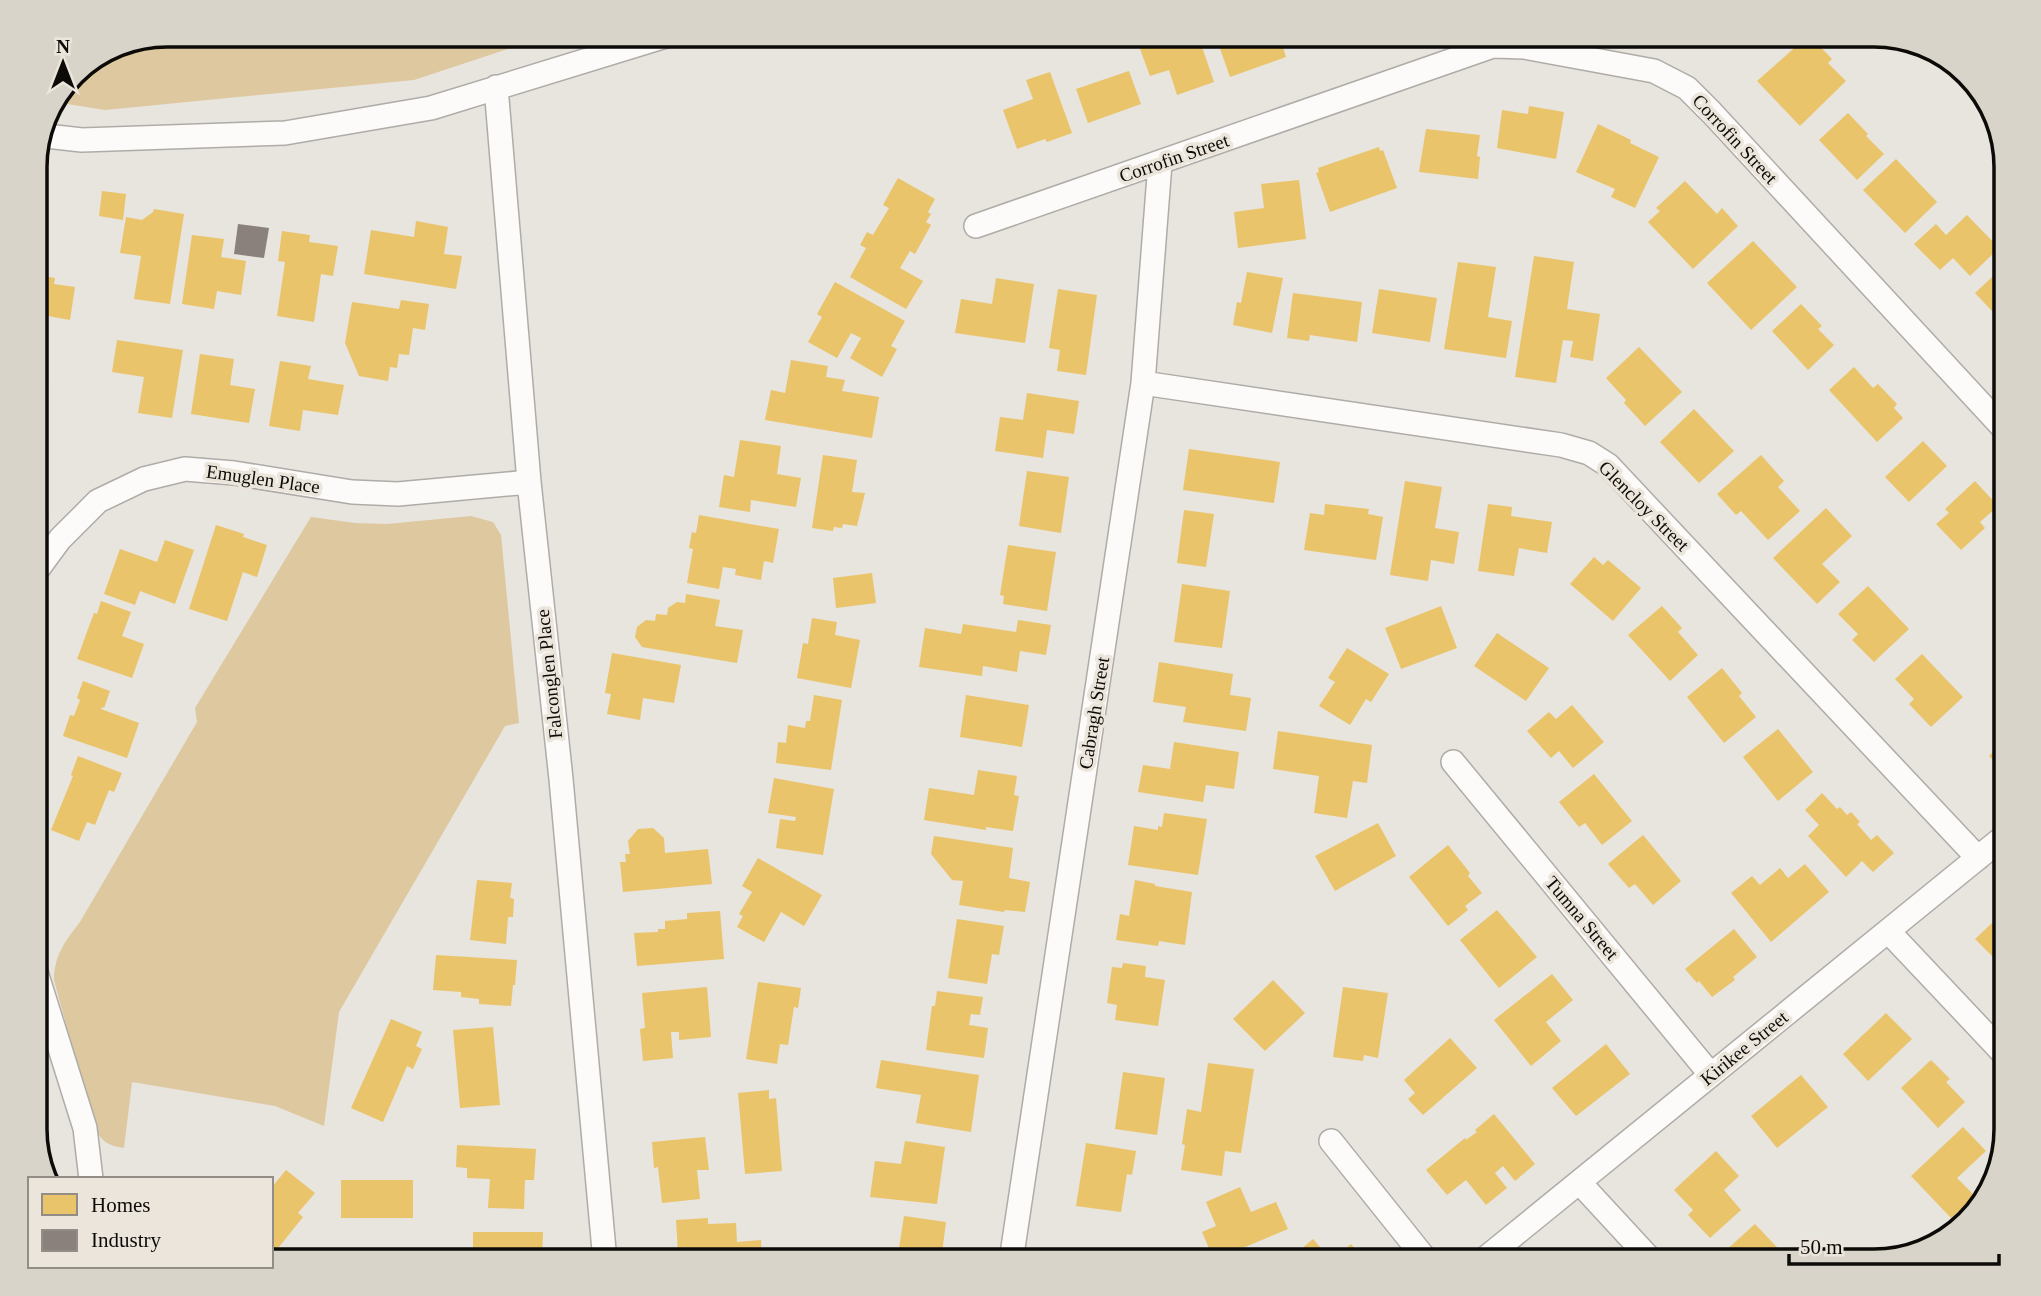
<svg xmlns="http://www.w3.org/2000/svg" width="2041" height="1296" font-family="'Times New Roman',serif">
	<rect width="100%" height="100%" fill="#e8e4de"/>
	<path fill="#dec89f" d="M167,35H550L414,80L105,110L61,103L74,74L117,45Z
		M471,516L493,522L501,535L519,723L505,726L339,1012L324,1126L275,1106L132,1082L124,1148C108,1146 102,1141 94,1128L54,980C54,955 66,940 80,922L197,722L195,708L311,517L355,523L387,524Z"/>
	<path fill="#e9c46a" d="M1143,35H1198L1214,82L1177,95L1169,70L1150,76L1136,38Z
		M1222,35H1279L1286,57L1230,77L1216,37Z
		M1295,35H1325L1298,45Z
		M1325,35H1348L1328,43Z
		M1809,35L1832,59L1828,63L1846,81L1800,126L1757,81Z
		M1129,71L1141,104L1088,123L1076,89Z
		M1050,72L1072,133L1047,142L1045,139L1017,149L1003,110L1033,99L1026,80Z
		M1529,106L1564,112L1556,159L1497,148L1502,110L1528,114Z
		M1848,113L1868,134L1866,136L1884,154L1857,180L1819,140Z
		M1598,124L1631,140L1630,143L1659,157L1635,208L1611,197L1615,189L1576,172Z
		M1426,129L1480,135L1477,156L1480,157L1478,179L1419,172Z
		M1379,147L1380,151L1383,150L1397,188L1330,212L1316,173L1319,172L1318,168Z
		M1896,159L1937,202L1905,233L1863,190Z
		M898,178L935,199L928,212L931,214L926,222L931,225L915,254L910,251L900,268L923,281L906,309L850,277L866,248L860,245L867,232L873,235L889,208L883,205Z
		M1299,180L1306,239L1238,248L1234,212L1264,208L1261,184Z
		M1685,181L1717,214L1722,208L1738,226L1693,269L1648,222L1660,211L1656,208Z
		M102,191L126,194L123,220L99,216Z
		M154,209L184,214L170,304L134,299L141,256L120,253L126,217L142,220L153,212Z
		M1967,215L1999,248L1970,276L1953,258L1940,270L1914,244L1936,224L1946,235Z
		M416,221L448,227L444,254L462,256L456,289L364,274L371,230L414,237Z
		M282,231L310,235L309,242L338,246L333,276L321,274L314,322L277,316L285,262L278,261Z
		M192,235L224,239L221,257L246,261L241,295L217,291L214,309L182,304Z
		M1753,241L1797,287L1751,330L1707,283Z
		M1534,256L1574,262L1567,309L1600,314L1593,361L1570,357L1573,341L1563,340L1556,383L1515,377Z
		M1458,262L1496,267L1488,317L1512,321L1506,358L1444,349Z
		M2006,264V326L1975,293Z
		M1247,272L1283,278L1272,333L1233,325L1237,302L1241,303Z
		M35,275L55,278L54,284L75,287L70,320L48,316L42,355L35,354Z
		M996,278L1034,284L1025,343L955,333L961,299L992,304Z
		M835,282L905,321L891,346L897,349L882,377L850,358L861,338L851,333L837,358L808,342L822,317L817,314Z
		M1058,289L1097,295L1086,375L1057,371L1060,350L1049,348Z
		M1379,289L1437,298L1430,342L1372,333Z
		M1293,293L1362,302L1357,342L1310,335L1309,341L1287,338Z
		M401,300L429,304L425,330L413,328L409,355L399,354L397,368L390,367L388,381L359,376L345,343L352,302L399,309Z
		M1801,304L1822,326L1818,329L1834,345L1808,370L1772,331Z
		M117,340L183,350L172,418L138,413L144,377L112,372Z
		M1639,347L1682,392L1645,426L1624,403L1626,400L1606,378Z
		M200,354L234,359L230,385L255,389L249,423L191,414Z
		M791,360L828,366L826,377L845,380L842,391L879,397L872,438L765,420L771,390L785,393Z
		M280,361L311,366L308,379L344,385L338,415L303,410L300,431L269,426Z
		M1854,367L1873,388L1878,384L1897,404L1894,408L1903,418L1877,442L1829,390Z
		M1027,393L1079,401L1074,434L1047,430L1043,458L995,451L1000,417L1023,420Z
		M1694,409L1734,451L1699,483L1660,442Z
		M740,440L781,446L777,474L801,478L796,507L751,500L750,512L719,507L724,475L734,477Z
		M1923,441L1947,466L1909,502L1885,477Z
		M1189,449L1280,462L1274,503L1183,490Z
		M823,455L857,460L852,492L865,493L857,526L843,524L842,528L834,527L833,531L812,528Z
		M1761,455L1784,481L1778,487L1800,511L1768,540L1741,511L1736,515L1717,494Z
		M1027,471L1069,477L1061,533L1019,526Z
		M1405,481L1442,487L1435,528L1459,532L1454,564L1431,560L1428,581L1390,575Z
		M1975,481L1998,506L1980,522L1985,528L1961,550L1936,524L1949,513L1945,509Z
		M1325,504L1369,509L1368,514L1383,517L1376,560L1304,550L1310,513L1324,515Z
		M1488,504L1512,507L1511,516L1552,522L1547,553L1519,548L1514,576L1478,571Z
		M1826,508L1852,536L1822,564L1840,582L1817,604L1773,558Z
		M1184,510L1214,514L1206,567L1177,563Z
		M699,515L779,529L773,563L764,561L761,580L735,575L736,569L723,567L719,589L687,583L693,549L689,548L692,532L696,533Z
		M216,525L244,534L243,537L267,545L257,577L243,572L227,621L189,609Z
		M165,540L194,550L175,604L140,591L135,605L104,594L120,549L157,562Z
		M1008,545L1056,552L1047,611L1003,604L1004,596L1000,595Z
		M1594,557L1603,565L1608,560L1641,588L1613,621L1570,584Z
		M872,573L876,603L836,608L833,578Z
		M1182,584L1230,591L1222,648L1174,642Z
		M1868,586L1909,629L1874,662L1852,640L1858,634L1838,614Z
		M686,594L720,600L715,626L743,630L737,663L642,647L635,637L637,627L646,620L655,621L656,614L667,615L668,608L677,602L685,603Z
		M101,601L131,612L122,636L144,644L132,678L77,659L94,613L97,614Z
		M1441,606L1457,648L1401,669L1385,628Z
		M1662,606L1682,628L1678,632L1698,655L1670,681L1628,635Z
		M812,618L837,622L835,635L860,640L851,688L797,678L803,643L808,644Z
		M1018,620L1051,625L1046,655L1020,651L1017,672L983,666L982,676L919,667L925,628L961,634L963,624L1016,632Z
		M1497,633L1549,668L1526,701L1474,666Z
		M1347,648L1389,674L1371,702L1366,699L1350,725L1319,706L1335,682L1328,678Z
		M612,653L681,665L674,703L643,698L640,720L607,714L611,694L605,693Z
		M1922,654L1963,697L1931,727L1909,704L1914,699L1895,679Z
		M1159,662L1233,674L1230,695L1251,698L1246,731L1183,722L1186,707L1153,702Z
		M1722,668L1742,693L1739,696L1756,717L1724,743L1687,697Z
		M83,681L110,691L104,708L102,707L101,709L139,723L127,758L63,736L70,715L74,716L80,700L77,698Z
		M814,695L842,700L831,770L776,763L778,742L786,743L788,725L805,728L806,721H810Z
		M966,695L1029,705L1022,747L960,737Z
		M1572,705L1604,742L1573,768L1559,751L1551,758L1527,731L1549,712L1556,719Z
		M1778,729L1813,772L1778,801L1743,757Z
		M1278,731L1372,745L1367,783L1353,781L1347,818L1314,813L1319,776L1273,769Z
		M2006,740V773L1989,756Z
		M1174,742L1239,752L1234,789L1206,785L1203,802L1138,792L1143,765L1170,769Z
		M78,756L122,773L114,792L109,790L95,825L87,822L79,841L51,830L73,776L71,775Z
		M978,770L1017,776L1014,795L1019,796L1013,831L986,827V830L924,820L929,788L974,795Z
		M1594,774L1632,821L1602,845L1585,823L1579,827L1559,802Z
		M774,778L834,789L823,855L776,848L780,819L795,821L796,817L768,813Z
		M1822,793L1837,809L1840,807L1847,815L1851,812L1860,822L1857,824L1871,840L1877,835L1894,853L1873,872L1862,861L1846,877L1808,836L1819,825L1805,810Z
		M1164,813L1207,819L1198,875L1128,865L1134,826L1158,830V826L1162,827Z
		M1378,823L1396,856L1335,891L1315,856Z
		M653,828L664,838L665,853L708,849L712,884L623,892L620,862H626L625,854H630L628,841L638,829Z
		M1643,835L1681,881L1653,905L1635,884L1629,888L1608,864Z
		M934,836L1013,848L1009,878L1030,882L1025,912L1005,910L1004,912L959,905L963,881L952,880L931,854Z
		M1448,845L1470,873L1468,876L1482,893L1465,906L1468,910L1448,926L1409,877Z
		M758,858L822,895L804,926L781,912L764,942L737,927L743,916L739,914L752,892L742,886Z
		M1805,864L1829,892L1771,942L1731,893L1752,876L1760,885L1780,868L1788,878Z
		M477,880L512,883L510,898L514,899L513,917H508L506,944L470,940Z
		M1135,880L1155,884V886L1192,892L1185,945L1159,941L1158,946L1116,940L1120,914L1129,916Z
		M1497,910L1537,957L1499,988L1460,940Z
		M2006,910V970L1975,939Z
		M720,911L724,959L637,966L634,933L658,932V929H665V921L687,919V913Z
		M957,919L1004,926L999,955L992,954L987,984L948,978Z
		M1734,929L1757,957L1733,977L1735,980L1712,997L1699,981L1697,983L1685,969Z
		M436,955L517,960L515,985H513L511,1006L479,1004V999L461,997V992L433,990Z
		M1123,963L1146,966L1145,977L1165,980L1158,1026L1115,1020L1117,1005L1107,1003L1112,967L1122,968Z
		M1552,974L1573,1000L1546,1022L1561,1041L1531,1066L1494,1020Z
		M1273,980L1305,1013L1265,1051L1233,1019Z
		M758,982L801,988L798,1008L794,1007L788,1045L780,1044L777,1064L746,1059Z
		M707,987L711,1037L679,1040V1032H671L673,1058L643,1061L640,1029L645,1028L642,993Z
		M1343,987L1388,993L1378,1058L1364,1055L1363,1061L1333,1057Z
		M937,991L983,997L980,1015L971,1014L969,1025L988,1028L984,1058L926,1050L932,1006H935Z
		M1886,1013L1912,1039L1868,1081L1843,1054Z
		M391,1019L422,1032L416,1046L422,1049L413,1069L407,1066L383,1122L351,1108Z
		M493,1027L500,1105L460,1108L453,1030Z
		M1450,1038L1477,1068L1423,1115L1408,1099L1415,1093L1404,1080Z
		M1606,1044L1630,1074L1576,1116L1552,1088Z
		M881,1060L979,1075L971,1132L916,1123L921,1095L876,1088Z
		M1931,1060L1950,1079L1946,1082L1965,1102L1938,1128L1901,1088Z
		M1208,1063L1254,1069L1241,1153L1225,1151L1222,1176L1181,1170L1185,1145L1182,1144L1187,1109L1201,1112Z
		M1123,1072L1165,1078L1157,1135L1115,1129Z
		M1801,1075L1828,1107L1777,1148L1751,1116Z
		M769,1090V1099L776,1098L782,1171L745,1174L738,1093Z
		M1494,1114L1535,1164L1515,1181L1503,1166L1495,1173L1507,1188L1486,1205L1466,1180L1447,1195L1426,1170L1465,1138L1466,1140L1477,1132L1475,1130Z
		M1963,1127L1986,1151L1957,1178L1975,1196L1951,1218L1911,1176Z
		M705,1137L709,1170H697L700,1199L662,1203L658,1167L654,1168L652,1142Z
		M905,1141L945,1147L937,1204L870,1197L875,1161L901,1164Z
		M1086,1143L1136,1151L1132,1175L1127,1174L1121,1212L1076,1206Z
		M457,1145L536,1149L534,1180H525L524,1209L488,1208L490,1179L467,1178V1168L456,1167Z
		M1716,1151L1739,1176L1724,1190L1741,1210L1710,1238L1688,1215L1693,1210L1674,1190Z
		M286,1170L315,1193L298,1213L303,1217L271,1257V1188Z
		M341,1180H413V1218H341Z
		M1240,1187L1251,1212L1276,1202L1288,1229L1214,1260L1202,1232L1216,1226L1206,1202Z
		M904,1216L946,1222L941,1261H897Z
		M708,1218V1224L736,1223L737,1242L761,1240L762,1261H694L693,1252L678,1253L676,1220Z
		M1755,1224L1790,1261H1730L1723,1253Z
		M473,1232H543L542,1261H473Z
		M1313,1239L1332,1261L1351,1244L1365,1261H1287Z
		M1070,1253L1116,1259V1261H1069Z"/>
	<path fill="#8a817c" d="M238,224L269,228L264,258L234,254Z"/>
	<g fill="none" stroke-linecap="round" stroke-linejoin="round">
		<g stroke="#afaca8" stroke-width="26">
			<path id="street" d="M496,87L529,482L561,779L605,1261
				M46,136L82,140L285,133L431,108L669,35
				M976,226L1493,46L1524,47L1654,71L1687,88L1712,113L2006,431
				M1143,383L1561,445L1589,453L1608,465L1978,858
				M35,573L60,539L98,501L144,479L185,469L234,473L352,492L398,494L529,482
				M1453,762L1711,1075
				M1888,931L2006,1056
				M35,969L85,1128L91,1179
				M1331,1141L1427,1261
				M1579,1182L1652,1261
				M1011,1261L1143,383L1160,163
				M1482,1261L2006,835"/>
		</g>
		<use href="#street" stroke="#fcfbfa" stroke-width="23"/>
	</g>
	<g text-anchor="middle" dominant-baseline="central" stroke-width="7" stroke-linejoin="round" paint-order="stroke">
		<g font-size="19" fill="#0d0b08" stroke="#ebe5db">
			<text transform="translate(1735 139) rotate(47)">Corrofin Street</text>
			<text transform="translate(1174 158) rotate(-19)">Corrofin Street</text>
			<text transform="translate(263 479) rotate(8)">Emuglen Place</text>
			<text transform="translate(1644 506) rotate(45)">Glencloy Street</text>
			<text transform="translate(549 674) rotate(-96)">Falconglen Place</text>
			<text transform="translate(1094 713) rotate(-81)">Cabragh Street</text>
			<text transform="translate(1582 918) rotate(50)">Tumna Street</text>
			<text transform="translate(1744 1048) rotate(-39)">Kirikee Street</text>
		</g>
	</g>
	<path d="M0 0H2041V1296H0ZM167 47H1874A120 120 0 0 1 1994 167V1129A120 120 0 0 1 1874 1249H167A120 120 0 0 1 47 1129V167A120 120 0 0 1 167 47Z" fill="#d9d4ca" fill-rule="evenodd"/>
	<path fill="none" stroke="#0d0b08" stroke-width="3.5" d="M167 47H1874A120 120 0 0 1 1994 167V1129A120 120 0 0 1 1874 1249H167A120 120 0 0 1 47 1129V167A120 120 0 0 1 167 47Z"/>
	<rect x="28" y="1177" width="245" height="91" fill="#ebe5db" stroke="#928e87" stroke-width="2"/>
	<rect x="42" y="1194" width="35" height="21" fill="#e9c46a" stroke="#928e87" stroke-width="2"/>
	<text x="91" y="1212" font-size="21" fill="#0d0b08">Homes</text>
	<rect x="42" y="1230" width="35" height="21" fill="#8a817c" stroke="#928e87" stroke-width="2"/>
	<text x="91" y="1247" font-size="21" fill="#0d0b08">Industry</text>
	<g transform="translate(63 63)" stroke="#ebe5db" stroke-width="5" paint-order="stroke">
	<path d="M0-5L12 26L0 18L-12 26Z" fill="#0d0b08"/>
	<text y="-10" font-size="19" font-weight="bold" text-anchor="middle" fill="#0d0b08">N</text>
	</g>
	<path d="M1789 1254v10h210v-10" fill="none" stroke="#0d0b08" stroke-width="3.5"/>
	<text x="1800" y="1254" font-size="21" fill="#0d0b08" stroke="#ebe5db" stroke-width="5" paint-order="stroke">50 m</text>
</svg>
